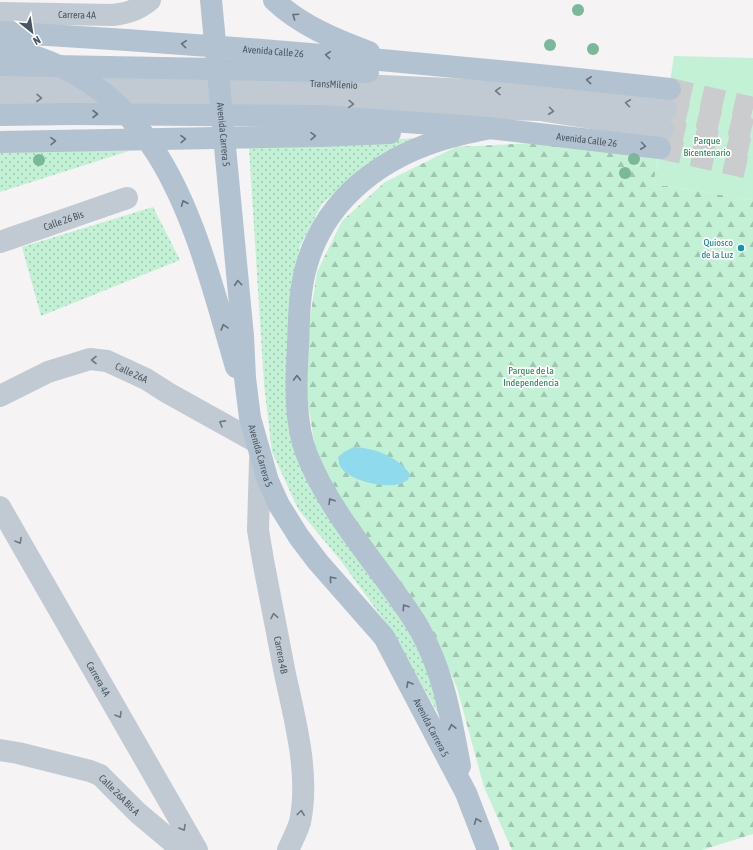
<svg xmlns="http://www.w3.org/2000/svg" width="753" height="850" font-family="'Asap Condensed',sans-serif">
	<defs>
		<pattern id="grass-dots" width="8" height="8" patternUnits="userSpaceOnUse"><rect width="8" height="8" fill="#c3f1d5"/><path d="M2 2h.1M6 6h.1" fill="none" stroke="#a0c6b0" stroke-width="1.8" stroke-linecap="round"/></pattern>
		<pattern id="forest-firs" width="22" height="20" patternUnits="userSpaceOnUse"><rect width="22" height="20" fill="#c3f1d5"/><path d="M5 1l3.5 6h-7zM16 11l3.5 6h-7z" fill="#a0c6b0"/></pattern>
	</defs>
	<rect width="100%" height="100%" fill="#f5f3f3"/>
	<path fill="url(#grass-dots)" d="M418,138L368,163L322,204L300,246L294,282L287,387L349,539L425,656L440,717L391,630L341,561L298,509L272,452L264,384L249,148Z
		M0,150L129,151L0,192Z
		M153,207L180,260L41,316L22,247Z"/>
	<path fill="url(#forest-firs)" d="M535,143L658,157L654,184L753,200V834L702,850H512L484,787L457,688L432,630L356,525L327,481L314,441L307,397L309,325L317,272L342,221L385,182L456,147Z"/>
	<path fill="#c3f1d5" d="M674,56L753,58V200L654,184Z"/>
	<path fill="#90daee" d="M354,447C375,448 398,457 410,474L408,480C404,482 399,485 394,485C379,487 348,480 340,466C339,464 339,460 338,457L344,452Z"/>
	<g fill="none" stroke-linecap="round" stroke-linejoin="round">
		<path stroke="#caccce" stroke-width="22" stroke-dasharray="22 11" stroke-linecap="butt" d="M666,109L753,130
			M663,129L753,150"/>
		<path stroke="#caccce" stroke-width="22" stroke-dasharray="22 11" stroke-linecap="butt" d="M670,89L753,108
			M660,148L753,169"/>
		<g stroke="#c1cad2" stroke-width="22">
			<path id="s1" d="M0,13L113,15C128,13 138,10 150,0"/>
			<path id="s2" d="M0,79L316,83L539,93L595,98L666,109"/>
			<path d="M0,98L318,103L539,110L663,129"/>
			<path id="s3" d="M0,242L127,198"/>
			<path id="s4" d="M0,396L48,372L90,359L107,361L146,379L168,393L256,442"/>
			<path id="s5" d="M260,460L258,530L263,560C270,598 278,636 285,674C295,720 310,775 300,822C297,832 292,841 288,850"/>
			<path id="s6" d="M0,507L197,850"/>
			<path id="s7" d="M0,750L18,753L90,771L100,775L138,813L182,850"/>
		</g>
		<g stroke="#b3c2d1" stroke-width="22">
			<path id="s8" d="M211,0L243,336L245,378L250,418L268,481L279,505L299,537L318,562L384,637L466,793L488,850"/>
			<path d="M274,0C300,25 336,40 369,52"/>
			<path id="s9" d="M0,32C224,45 447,64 670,89"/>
			<path d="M0,48C165,77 196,231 236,367"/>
			<path d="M0,65L368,72"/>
			<path id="s10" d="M0,115L74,114L321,116L489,128L660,148"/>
			<path d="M0,142L320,136L390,133"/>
			<path d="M460,766C451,719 444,673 420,630C413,617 403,604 394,591C363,548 327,505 307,455C294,423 296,380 298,346C299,319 299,290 307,264C327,196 385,155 451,137C464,133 477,131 489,128"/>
		</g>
	</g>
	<g fill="#7bb799">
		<circle cx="578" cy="10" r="6"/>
		<circle cx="550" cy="45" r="6"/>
		<circle cx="593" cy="49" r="6"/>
		<circle cx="634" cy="159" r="6"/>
		<circle cx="39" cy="160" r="6"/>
		<circle cx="625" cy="173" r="6"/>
	</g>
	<defs><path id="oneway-chevron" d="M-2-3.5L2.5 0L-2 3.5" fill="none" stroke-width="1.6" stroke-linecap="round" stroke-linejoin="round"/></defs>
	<g stroke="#64717d">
		<use href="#oneway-chevron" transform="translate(295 16) rotate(-146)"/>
		<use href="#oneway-chevron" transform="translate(184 44) rotate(-175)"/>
		<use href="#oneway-chevron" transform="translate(328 55) rotate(-175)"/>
		<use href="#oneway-chevron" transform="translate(589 80) rotate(-174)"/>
		<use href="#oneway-chevron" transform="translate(95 114)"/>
		<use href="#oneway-chevron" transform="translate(313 136) rotate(-1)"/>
		<use href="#oneway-chevron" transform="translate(183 139) rotate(-1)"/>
		<use href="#oneway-chevron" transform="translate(53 141) rotate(-1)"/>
		<use href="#oneway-chevron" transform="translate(643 146) rotate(7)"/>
		<use href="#oneway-chevron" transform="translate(184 203) rotate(-113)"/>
		<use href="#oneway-chevron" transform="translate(238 283) rotate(-95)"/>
		<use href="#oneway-chevron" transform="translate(224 327) rotate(-106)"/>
		<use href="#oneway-chevron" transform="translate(297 378) rotate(-91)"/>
		<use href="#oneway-chevron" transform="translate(331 501) rotate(-122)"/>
		<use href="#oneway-chevron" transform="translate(332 579) rotate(-131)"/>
		<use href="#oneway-chevron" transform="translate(405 607) rotate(-124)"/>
		<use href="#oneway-chevron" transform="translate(409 684) rotate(-119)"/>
		<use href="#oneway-chevron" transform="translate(452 727) rotate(-102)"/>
		<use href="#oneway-chevron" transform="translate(477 821) rotate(-112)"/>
	</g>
	<g stroke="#6e7983">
		<use href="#oneway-chevron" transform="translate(498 91) rotate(-178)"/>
		<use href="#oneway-chevron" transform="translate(39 98) rotate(1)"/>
		<use href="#oneway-chevron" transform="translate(628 103) rotate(-172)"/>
		<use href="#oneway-chevron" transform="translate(351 104) rotate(2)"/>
		<use href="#oneway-chevron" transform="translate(551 111) rotate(7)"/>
		<use href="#oneway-chevron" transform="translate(94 360) rotate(-180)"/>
		<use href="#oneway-chevron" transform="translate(222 423) rotate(-151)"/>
		<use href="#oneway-chevron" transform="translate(19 541) rotate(60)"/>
		<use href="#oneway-chevron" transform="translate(274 616) rotate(-101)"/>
		<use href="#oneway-chevron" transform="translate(119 715) rotate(60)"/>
		<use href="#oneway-chevron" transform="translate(301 813) rotate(-83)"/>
		<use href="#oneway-chevron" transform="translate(183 828) rotate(60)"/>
	</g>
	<circle fill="#0f9aa8" stroke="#fff" stroke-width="1.5" cx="741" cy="248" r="4"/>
	<g text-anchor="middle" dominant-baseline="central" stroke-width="3.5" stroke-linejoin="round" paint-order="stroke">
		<g font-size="10" fill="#4a5661" stroke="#fff">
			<text stroke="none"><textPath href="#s1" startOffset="77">Carrera 4A</textPath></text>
			<text stroke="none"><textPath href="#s9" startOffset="274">Avenida Calle 26</textPath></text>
			<text stroke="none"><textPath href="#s2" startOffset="334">TransMilenio</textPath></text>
			<text stroke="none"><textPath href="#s8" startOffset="135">Avenida Carrera 5</textPath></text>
			<text stroke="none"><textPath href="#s10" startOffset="588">Avenida Calle 26</textPath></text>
			<text stroke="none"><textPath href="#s3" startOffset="67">Calle 26 Bis</textPath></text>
			<text stroke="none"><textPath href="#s4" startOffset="142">Calle 26A</textPath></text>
			<text stroke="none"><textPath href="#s8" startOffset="459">Avenida Carrera 5</textPath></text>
			<text stroke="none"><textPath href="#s5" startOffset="197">Carrera 4B</textPath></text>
			<text stroke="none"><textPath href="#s6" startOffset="198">Carrera 4A</textPath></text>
			<text stroke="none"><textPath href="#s8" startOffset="783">Avenida Carrera 5</textPath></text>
			<text stroke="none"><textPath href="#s7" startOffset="131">Calle 26A Bis A</textPath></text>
		</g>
		<g font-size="10" fill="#17864f" stroke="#fff">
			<text x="707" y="140">Parque<tspan x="707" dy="12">Bicentenario</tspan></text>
			<text x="531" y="370">Parque de la<tspan x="531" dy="12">Independencia</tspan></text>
		</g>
		<g font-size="10" fill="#0d838f" stroke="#fff" text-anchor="end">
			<text x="733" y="242">Quiosco<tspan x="733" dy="12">de la Luz</tspan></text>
		</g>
	</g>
	<g transform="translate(32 32) rotate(150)" stroke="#ffffff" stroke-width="3" paint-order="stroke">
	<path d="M0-3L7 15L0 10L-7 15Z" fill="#4a5661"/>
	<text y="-6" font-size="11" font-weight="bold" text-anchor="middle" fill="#4a5661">N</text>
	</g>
</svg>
